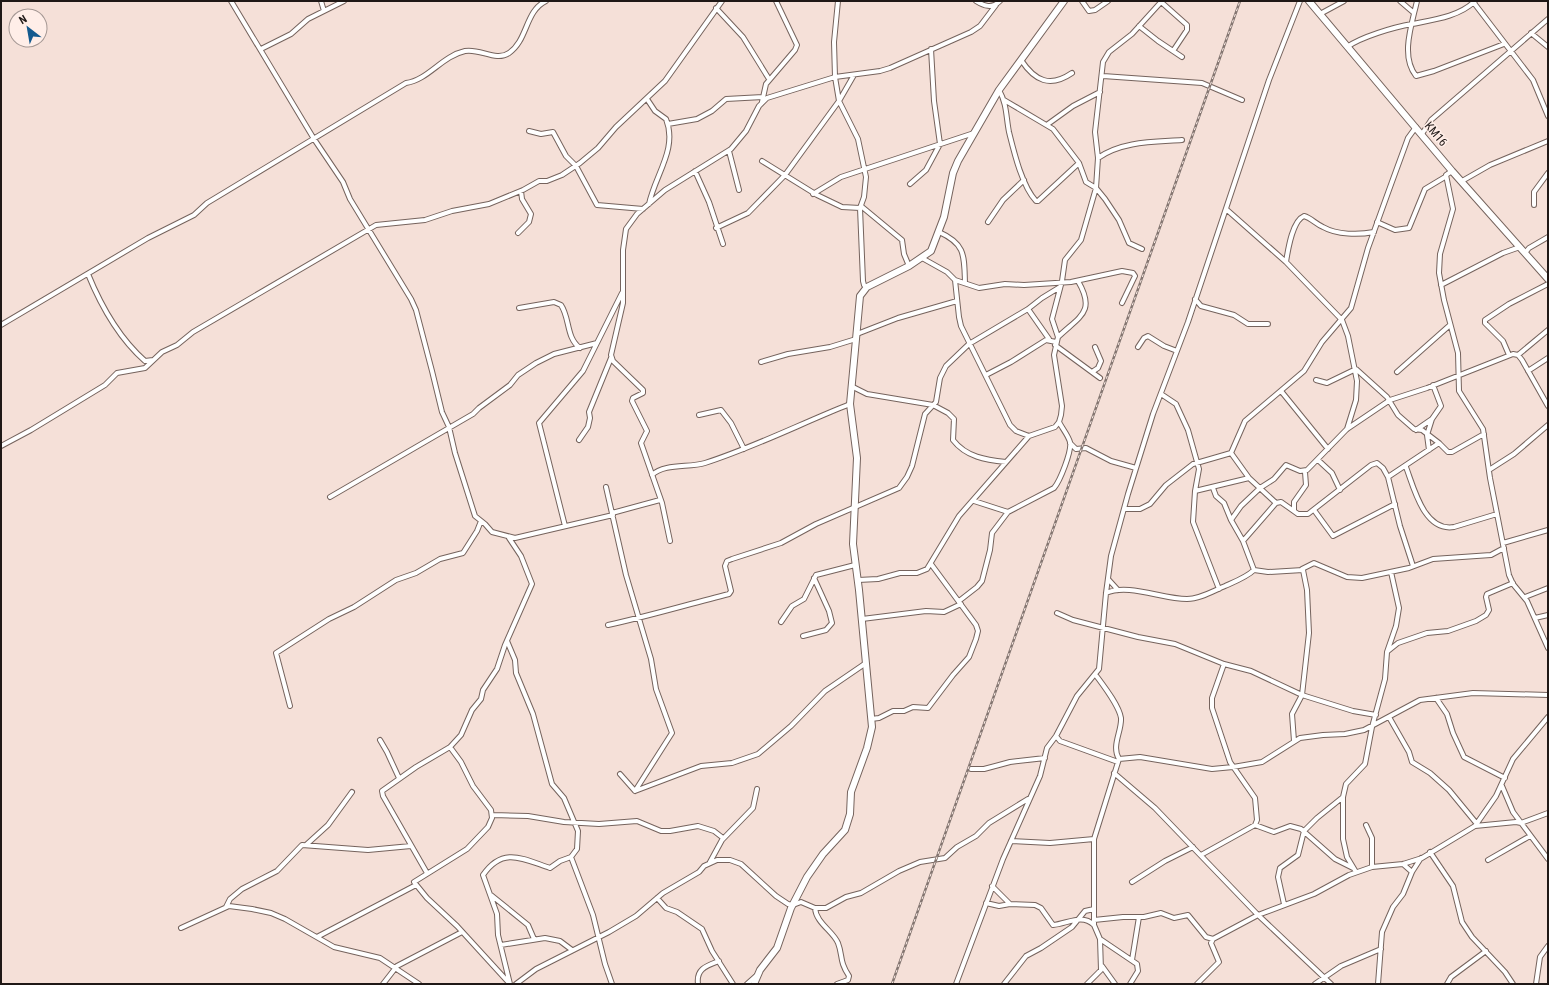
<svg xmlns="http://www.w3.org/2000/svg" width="1549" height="985" font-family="'Roboto Condensed',sans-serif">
	<rect width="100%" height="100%" fill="#f5e0d8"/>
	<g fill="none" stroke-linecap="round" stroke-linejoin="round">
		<g stroke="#75635d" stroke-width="6">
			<path id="street" d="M231,1L314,139L343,182L350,199L411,299L416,310L432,371L442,412L449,427L455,453L475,516L485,524L492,532L515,538L613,515
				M321,1L324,11
				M838,1L834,42L835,77L839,101L858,139L866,177L864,197L860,208L863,281L864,285L867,287
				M976,1C984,6 992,9 1000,1
				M1082,1L1089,11L1095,10L1108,1
				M1160,1L1187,25V30L1173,51
				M1400,1L1414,13
				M1417,1C1412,24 1400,56 1416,76L1434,71L1504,44
				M1474,3L1533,80L1548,116
				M716,8L743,37L769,79
				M1320,14L1344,1
				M1139,26L1158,41L1182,57
				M1531,33L1548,47
				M1347,47C1361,37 1394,27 1412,24C1432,20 1459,17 1475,1
				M261,49L291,34L308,19L344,1
				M1021,60C1035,81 1050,88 1072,73
				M1103,76L1202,83L1242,100
				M999,90C1007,104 1006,117 1009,132C1014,152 1022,186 1036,201H1038L1079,163
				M647,99L655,111L666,119C678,149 655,175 649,204
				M1004,100L1053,129L1079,163L1086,182L1096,188L1105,199L1119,220L1129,243L1142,249
				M762,102L766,84L795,50L797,45L776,1
				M668,124L697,119L712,111L726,99L763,97
				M1048,124L1073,106L1100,92
				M529,131L541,134L553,132L566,156L576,166L597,205L643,209
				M1422,134L1431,120L1548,19
				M729,151L739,190
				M1098,158C1122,141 1154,142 1182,140
				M762,161L817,195L842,207L860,208
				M695,171L709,202L723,244
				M1452,171L1446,175L1453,209L1440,254L1439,273L1444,300L1458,353L1459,391L1483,429L1490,478L1509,575L1513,584L1527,601L1548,648
				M1462,181L1490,165L1548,141
				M910,184L926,170L940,144L934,101L931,49
				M813,194L841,177L974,133
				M1534,205V192L1548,173
				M861,206L902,240L904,254L909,266
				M1226,209L1286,262L1342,320L1348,336L1357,381L1356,400L1347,429
				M988,222L1003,200L1024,180
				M1377,222L1395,230L1409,228L1425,189L1445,177
				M716,228L748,213L785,175L839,101L854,75
				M939,232C966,244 964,256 965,283
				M518,233L529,222L531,214L522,199L521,191
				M1525,253L1529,248L1548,237
				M922,258L947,272L955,280L959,317L961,326L1010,425L1016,431L1029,436L1055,427L1059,422L1061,415L1062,406L1054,355L1058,337L1052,319L1062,281L1065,260L1081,240L1096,188L1098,158L1095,132L1103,62L1109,52L1132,34L1162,1
				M1286,262C1288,250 1292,221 1304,216C1311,218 1316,224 1323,227C1337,235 1359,235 1374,232
				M88,274C101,306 119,338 145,361L153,360
				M955,280L979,288L1005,284L1024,285L1071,282L1122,271L1133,273L1135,276L1122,303
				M1441,285L1503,253L1520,247
				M1195,299L1201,306L1234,315L1248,324H1268
				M519,308L554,302L561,305C570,318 566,338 580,348
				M1028,309L1049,339
				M1,325L148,238L194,215L207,203L406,83C428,80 442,56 465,51C480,48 496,62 509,53C528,40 525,11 546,1
				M857,334L898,318L957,301
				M1058,337C1080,316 1096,312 1078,281
				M1055,345L1100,378
				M1138,347L1144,338L1148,336L1164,346L1177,351
				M1509,355L1503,341L1485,323V320L1509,304L1548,284
				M1518,355L1548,330
				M761,362L788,354L830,347L856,339
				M1528,371L1548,358
				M1092,372L1098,368L1101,361L1095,347
				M1397,372L1450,325
				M986,375L1011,362L1046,340L1056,342
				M1316,380L1327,383L1356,369L1387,397L1398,415L1414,429L1422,430L1439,443
				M853,387L867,394L933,405L948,413L954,419L953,440C966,457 986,460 1006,462
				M1281,391L1328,449
				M1161,394L1176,404L1188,430L1199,469L1195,491L1193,522L1219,589
				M699,415L721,410L731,423L744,449
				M1416,430L1432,419
				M579,440L588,427L590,418L589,412L611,358
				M1070,443L1076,449L1086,448L1111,461L1136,468
				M1,446L31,430L105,385L117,373L145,368L162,352L177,345L193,332L376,225L425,220L452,211L489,204L523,190L539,181H547L562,175L580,163L598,148L616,127L665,81L722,1
				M1429,450L1427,435L1432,419L1441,406L1433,385
				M1231,453L1249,478
				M1318,460L1332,473L1340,490
				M1406,467C1414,488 1424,532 1454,527L1497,514
				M1489,470L1514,454L1548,425
				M652,475C665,463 689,468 705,463C755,447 802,423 850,404
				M1388,477L1439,443L1448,452H1452L1484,434
				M606,487L626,575L651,659L656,689L672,733L635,791
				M1213,488L1216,496L1224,503L1231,520
				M1195,491L1249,478L1276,503
				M330,497L473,414L479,408L510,385L518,375L536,363L554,354L597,343
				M974,501L1008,512
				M1124,509H1140L1150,504L1166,485L1193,464L1231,453L1245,421L1304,371L1322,342L1351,308L1368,248L1389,190L1408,138L1416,127
				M1314,510L1333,536L1395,504
				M1294,511V502L1306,485L1305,472
				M612,513L660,500
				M565,526L539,423L583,371L622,293
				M670,541L662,503L641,443L647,431L632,401L633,398L643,393V390L613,361L611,355L623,303V250L626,229L637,214L665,190L731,149L746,131L759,106L767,98L835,77L880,71L890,68L971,32L980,26L996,5
				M1243,541L1231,520L1241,506L1260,488L1274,479L1286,465L1300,471L1307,470L1347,429L1390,400L1427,388L1513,354L1518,355L1522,360L1548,406
				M1503,543L1548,530
				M1302,569L1314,563L1347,577L1362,578L1409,568L1433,559L1491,555L1504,548
				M1254,570L1243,541L1276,503L1281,502L1298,514H1308L1371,465L1377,463L1383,468L1388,477L1400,526L1413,566
				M1254,570L1268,572L1303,570L1307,590L1309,633L1302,695L1292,714L1294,741
				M1108,579L1118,590
				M858,580L878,579L900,573H917L927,569L959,516L1029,436
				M1106,593C1128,583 1162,599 1187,599C1200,599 1213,591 1225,586C1234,582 1247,577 1254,570
				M1525,597L1548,588
				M959,601L977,587L982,581L990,550L992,533L1008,512L1054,488C1060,481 1072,451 1070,442C1068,435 1062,428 1059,422
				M1057,613L1073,620L1138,637L1175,644L1224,664L1251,671L1302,695L1353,711L1376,715
				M1535,618L1548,615
				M862,619L926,611L944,612L961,604
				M781,622L792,606L804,599L816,575L855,565
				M608,625C649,616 689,604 729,594L731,591L725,566L727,561L732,559L781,543L816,524L899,488L907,477L912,466L925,414L936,402L940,378L946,366L969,344L1028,309L1042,298L1060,287
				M803,636L826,630L832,623L829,611L814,578
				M507,641L515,660L516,673L533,714L552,784L564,798L578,831L577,849L571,857L593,915L605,964L612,984
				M1388,651L1398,643L1427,633L1448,631L1476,621L1486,615L1489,610L1486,597L1487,594L1513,583
				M1224,664L1212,698V708L1230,762L1255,798L1257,820L1255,825
				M1436,698L1447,714L1453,733L1464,757L1505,778
				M290,706L276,653L329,619L354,607L396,580L416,573L440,559L463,553L477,531L481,521
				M1389,717L1409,752L1412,762L1430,773L1449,790L1477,824
				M871,719L879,718L893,711H904L913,707L928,708L953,675L969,657L976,639L978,631L976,625L931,564
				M1056,736L1060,741L1118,762
				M380,740L387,752L399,778
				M450,747L461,762L473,786L491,810L492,818L488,827L467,849L414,882L427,898L457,926L510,984
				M1119,759L1140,757L1212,769L1233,767L1262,762L1300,738L1323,735L1345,734L1364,730L1420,700L1473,693L1548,695
				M971,769H984L1010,762L1045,758
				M1114,773L1155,808L1258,915L1331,984
				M620,774L635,791L701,766L732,763L758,754L791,726L825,691L866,663
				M1502,786L1513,812L1548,859
				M493,815L528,816L564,822L599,824L637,821L661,831H670L698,826L714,831L723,838
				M1366,825L1372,838V867
				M1475,826L1516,822L1521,823L1548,813
				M1011,841L1050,843L1094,839
				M306,845L328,825L352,792
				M1430,852L1453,886L1462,922L1472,937L1505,972L1513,984
				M1201,855L1255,825L1274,832L1290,826L1301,829L1335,859L1353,868
				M1488,860L1530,836
				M710,862L722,840L753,808L757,789
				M1403,864L1412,872
				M1356,872L1347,857L1343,839V797L1346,784L1365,764L1372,727L1385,679L1387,652L1396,626L1399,608L1391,572
				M427,873L383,796L382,791L416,767L450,747L461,735L472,710L481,699L483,690L497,669L505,645L532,584L521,556L509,538
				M1132,882L1165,861L1193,847
				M992,886L1010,904
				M491,895L528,925L534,939
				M657,898L666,908L677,912L702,929L712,951L733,984
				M986,903L999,906L1010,904L1035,905L1041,908L1053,925C1067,924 1082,913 1094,925
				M1284,904L1278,877L1280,868L1298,855L1304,831L1317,818L1343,797
				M226,907L230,899L242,889L277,871L302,845L368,850L411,846
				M815,908C816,923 833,931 838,943C843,956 839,961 849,976L848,980L837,984
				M1094,920L1123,917H1144L1161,913L1174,918L1188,915L1206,937L1213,939L1258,915L1314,894L1349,875L1372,867L1403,864L1422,858L1475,826L1496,796L1513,759L1548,717
				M181,928L229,906L252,909L271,913L285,919L334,947L380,958L419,984
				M317,937L416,885
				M1100,939L1137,964L1138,971L1130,984
				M501,945L545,938L560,941L572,950
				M1132,960L1139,917
				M1102,966L1115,984
				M383,984L397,966L462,932
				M510,984L498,935L497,914L483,875C503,846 523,859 550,868L560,861L571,857
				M516,984L536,969L609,932L636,916L663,893L699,872L704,866L717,860H730L741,864L776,896L788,904L793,905L801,902L815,908H826L846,897L861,893L899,871L920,862L945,858L957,847L976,836L989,823L1028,799
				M698,984C696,969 706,966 719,961
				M747,984L756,976
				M956,984L1003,859L1040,776L1047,748L1056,736L1077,696L1099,669L1106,593L1111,556L1128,494L1153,414L1188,322L1269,80L1300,1
				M1004,984L1026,956L1041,948L1072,927L1085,911L1094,909
				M1087,984L1101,970L1100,939L1094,925V839L1119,759C1111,746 1122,731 1121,718C1119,705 1103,685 1095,674
				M1197,984L1219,962L1211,943L1213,939
				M1315,984L1341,966L1381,949
				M1378,984L1382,932L1393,907L1403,894L1412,872L1421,858
				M1447,984L1451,977L1486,951
				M1536,984L1540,957L1548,946"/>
		</g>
		<g stroke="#75635d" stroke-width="8">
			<path id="secondary" d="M1309,1L1452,171L1548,279
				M754,984L760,970L777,948L791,908L807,877L823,854L845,830L850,814L851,792L867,748L872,727L859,590L853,544L857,458L850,404L860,296L867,287L909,266L931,251L944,217L953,173L958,161L999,90L1064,1"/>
		</g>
		<use href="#street" stroke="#fff" stroke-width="4"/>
		<use href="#secondary" stroke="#fff" stroke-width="6"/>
		<g stroke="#837570" stroke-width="2.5">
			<path id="rail" d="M892,984L1240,1"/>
		</g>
		<use href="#rail" stroke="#ffeee8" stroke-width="1" stroke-dasharray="3" stroke-linecap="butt"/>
	</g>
	<g text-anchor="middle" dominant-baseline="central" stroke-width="3" stroke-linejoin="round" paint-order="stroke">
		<g font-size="12" fill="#1f1816" stroke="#ffeee8">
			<text transform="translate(1436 134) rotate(50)">KM16</text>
		</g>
	</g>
	<rect width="1549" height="985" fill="none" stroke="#1f1816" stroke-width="4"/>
	<g transform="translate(28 28) rotate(329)"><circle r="19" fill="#ffeee8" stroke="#a59894"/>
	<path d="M0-3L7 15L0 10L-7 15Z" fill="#145a8f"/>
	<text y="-6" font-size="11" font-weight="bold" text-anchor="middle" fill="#1f1816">N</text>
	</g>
</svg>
